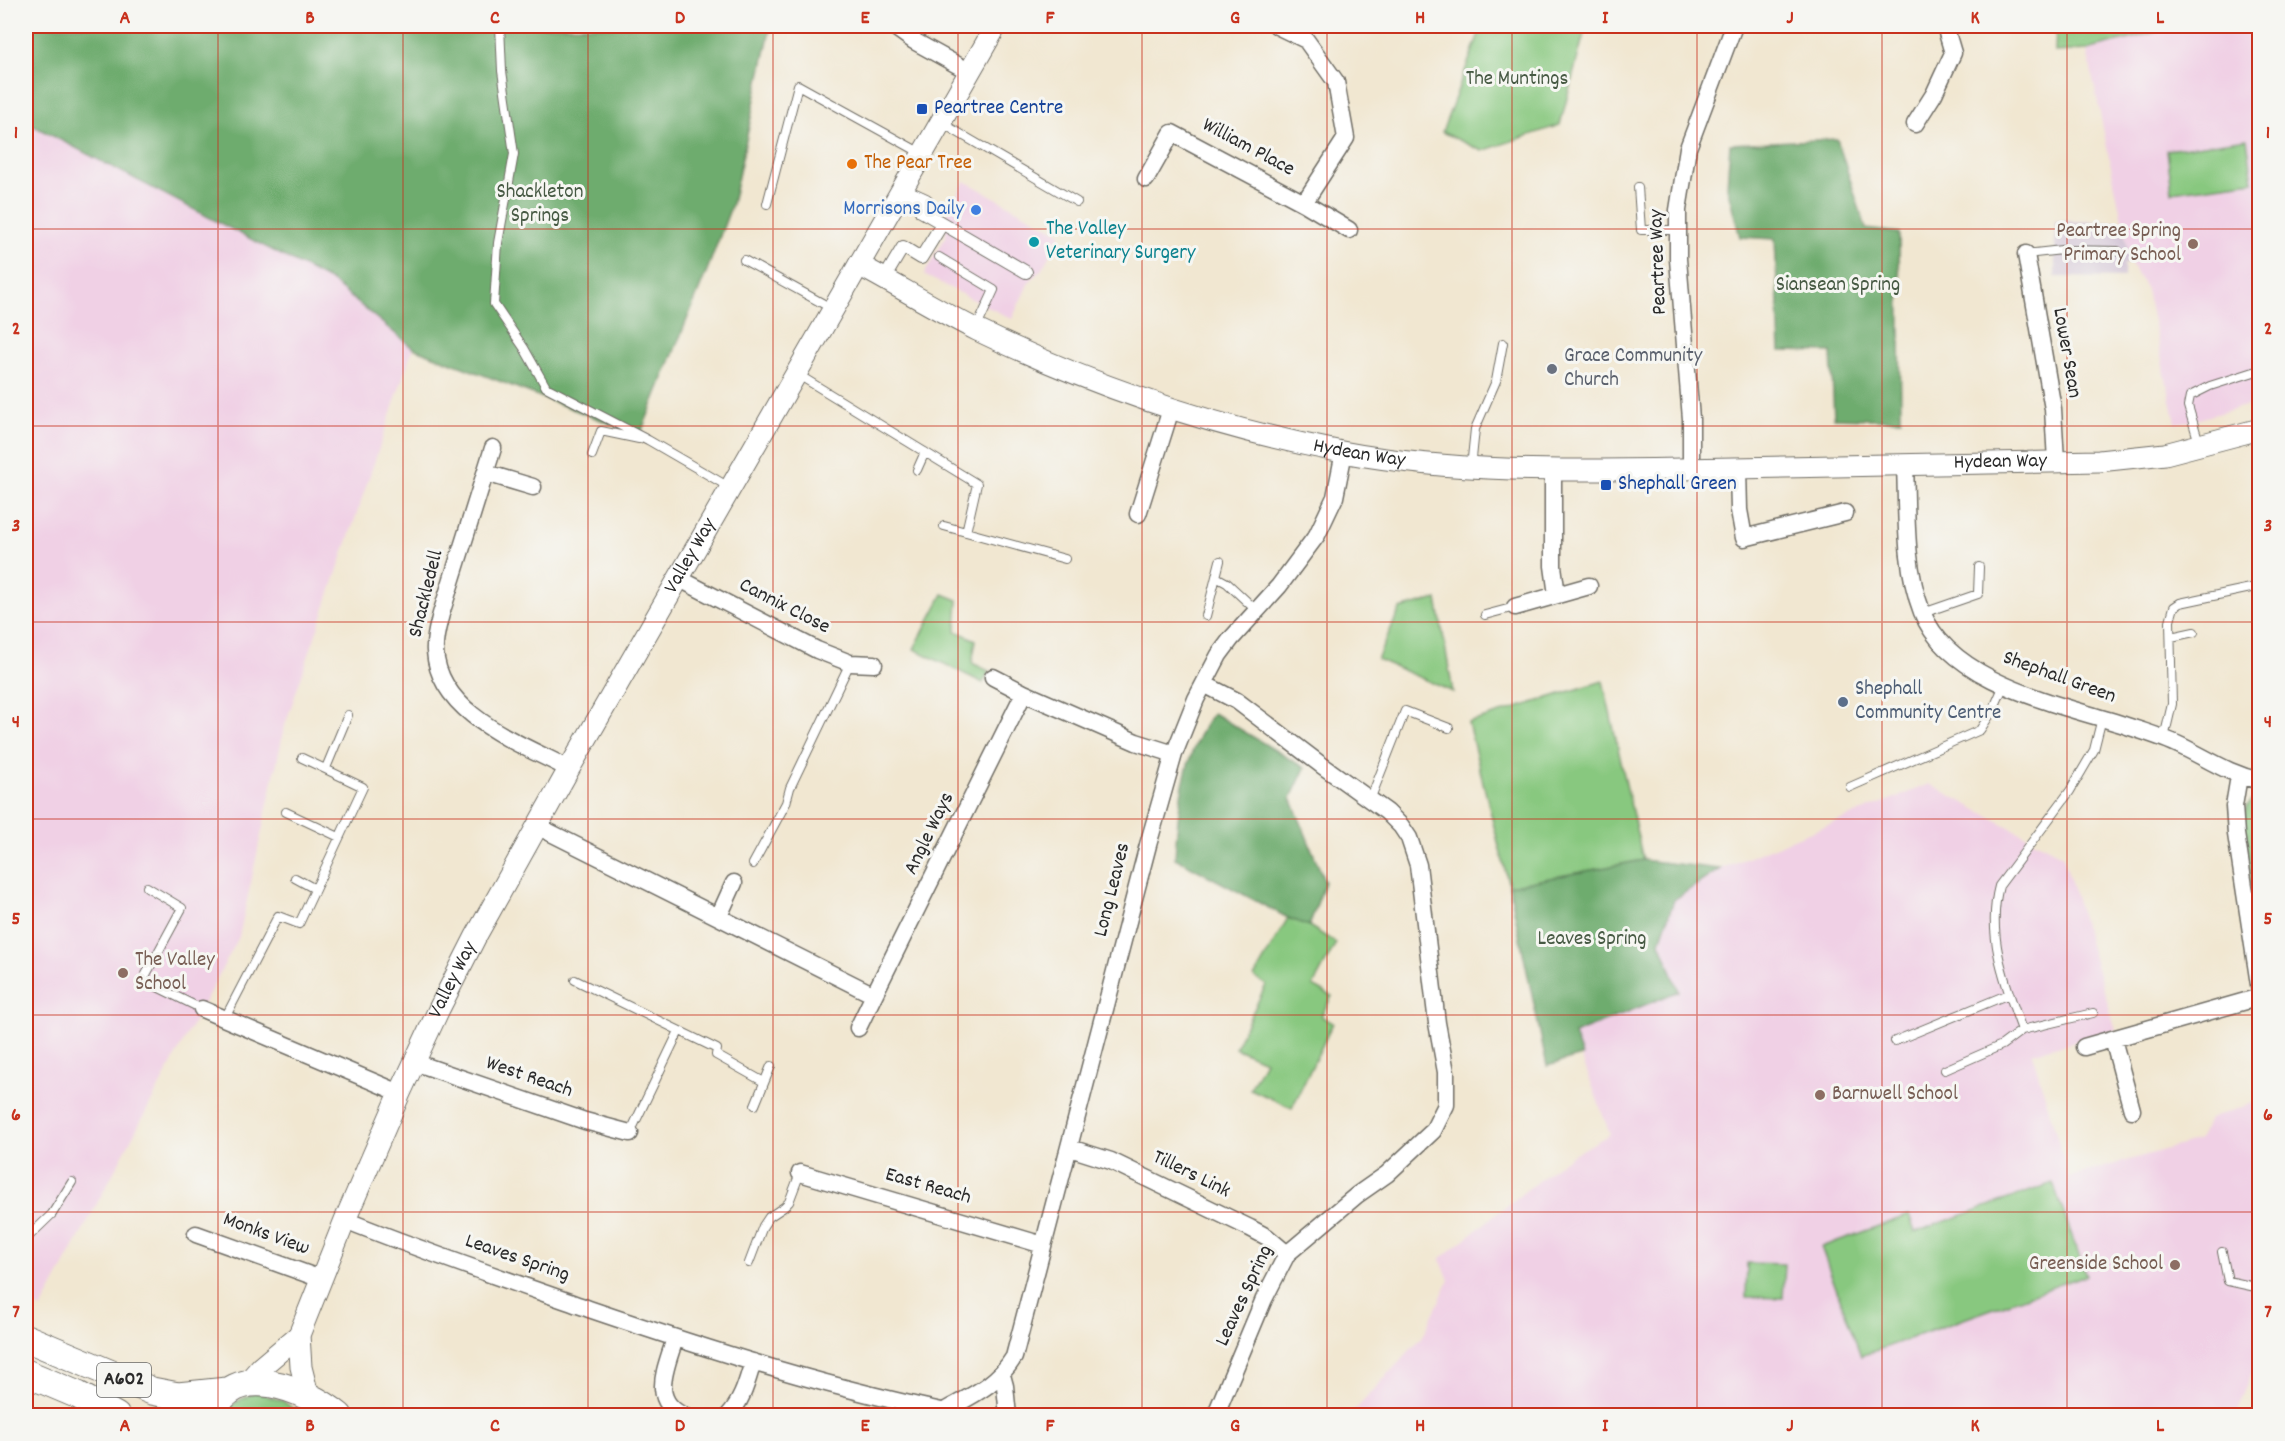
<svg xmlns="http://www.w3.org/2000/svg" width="2285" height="1441" font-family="Dekko,sans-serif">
	<rect width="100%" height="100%" fill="#f6f6f2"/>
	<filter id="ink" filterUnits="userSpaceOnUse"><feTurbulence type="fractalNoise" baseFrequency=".0167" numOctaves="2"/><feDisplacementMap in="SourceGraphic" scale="12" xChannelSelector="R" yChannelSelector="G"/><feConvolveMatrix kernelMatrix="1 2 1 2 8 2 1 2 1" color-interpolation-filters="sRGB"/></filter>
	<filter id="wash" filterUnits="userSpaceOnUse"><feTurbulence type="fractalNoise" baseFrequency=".008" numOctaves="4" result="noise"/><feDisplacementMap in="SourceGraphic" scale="24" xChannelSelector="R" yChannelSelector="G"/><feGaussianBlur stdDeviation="1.35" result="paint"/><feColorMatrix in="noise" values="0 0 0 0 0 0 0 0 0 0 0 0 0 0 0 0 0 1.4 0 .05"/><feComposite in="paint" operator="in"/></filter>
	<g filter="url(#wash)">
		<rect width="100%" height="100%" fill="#f1e7d1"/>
		<path fill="#f0d0e5" d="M2180,26H2259V402L2192,421L2176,423L2145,286L2131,264L2087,50Z
			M26,122L331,281L413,348L285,725L239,937L41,1309L26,1302Z
			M965,181L1061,234L1042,269L1029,282L1012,319L924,275L946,235L945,217Z
			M1929,784L2063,856L2116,1030L2032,1053L2069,1177L2199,1140L2209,1119L2259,1101V1353L2236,1415L1347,1416L1359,1406L1423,1336L1449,1280L1440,1259L1563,1161L1610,1134L1573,1034L1679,991L1660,942L1674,900L1720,869Z"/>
		<path fill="#cebed2" d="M2055,221L2122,222L2131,264H2124V278L2055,277Z"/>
		<path fill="#88c87f" stroke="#5a7a55" stroke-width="1.5" d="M1482,26H1586L1560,125L1482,151L1442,132Z
			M2056,26H2180L2087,50L2055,52Z
			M2247,139L2253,181L2172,192L2167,150Z
			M943,594L958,600L956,631L976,640L972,663L989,671L983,683L914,649Z
			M1437,599L1453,692L1377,659L1400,609Z
			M1603,681L1643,860L1509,886L1468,723Z
			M2259,794V950L2243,819L2247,806Z
			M1288,918L1309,926L1336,943L1313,986L1332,996L1321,1016L1333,1023L1292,1108L1250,1089L1265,1061L1235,1048L1266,985L1254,977Z
			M2053,1183L2086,1275L1861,1356L1821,1247L1909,1215L1915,1232Z
			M1747,1263L1785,1264L1783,1298L1746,1297Z
			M255,1392L283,1401L301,1415L218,1416L221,1410Z"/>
		<path fill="#6eac6e" stroke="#4c6c4c" stroke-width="1.5" d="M35,26H771L732,204L708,268L640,435L413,348L331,281L26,122V45Z
			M1837,139L1866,229L1899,233L1901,420L1834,418L1831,352L1780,351L1775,239L1740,237L1727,187L1730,144Z
			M1213,713L1305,768L1291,798L1325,882L1309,926L1288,918L1175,858C1178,808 1182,755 1213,713Z
			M1643,860L1720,869L1674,900L1660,942L1679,991L1574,1034L1582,1056L1547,1066L1509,886Z"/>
	</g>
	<g filter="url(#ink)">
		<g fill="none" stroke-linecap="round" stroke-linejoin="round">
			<g stroke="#706d65" stroke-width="10">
				<path id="service" d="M500,26L502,71L514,154L498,243L494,304L524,348L546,387L648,440L729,487
					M940,122L1077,202
					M1638,187L1641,230H1677
					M767,204L798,85L921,153
					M2026,254L2062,250L2118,251
					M939,257L994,290L976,329
					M744,260L831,308
					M797,374L977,484L966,532
					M2200,446L2188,406L2190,396L2210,386L2260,370
					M592,455L601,431L639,439
					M1471,468L1475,429L1496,381L1503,343
					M917,470L925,452
					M944,526L1065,559
					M1216,577L1227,583L1256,610
					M1923,613L1978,594L1979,567
					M1485,615L1515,607
					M1206,616L1220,561
					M2171,637L2194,632
					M2164,738L2172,704L2170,621L2174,607L2180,603L2260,586
					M326,768L348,715
					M1850,787L1980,730L1993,710L2004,685
					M1370,800L1405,711L1449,728
					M286,812L339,837
					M753,864L786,803L790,788L850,663
					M295,878L315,889
					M147,887L182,908L143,980L202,1009
					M575,980L717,1049L716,1055L764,1082
					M225,1018L278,916L299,924L363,787L302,758
					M2022,1030C2005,983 1986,935 1999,886L2070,791L2094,750L2102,718
					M1895,1041L2009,994
					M1945,1070L2002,1045L2022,1030L2093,1013
					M755,1105L771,1066
					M630,1133L679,1031
					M26,1239L52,1214L72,1182
					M2222,1252L2228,1281L2260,1288
					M749,1263L763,1226L769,1217L784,1207L789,1202L800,1173"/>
			</g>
			<g stroke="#706d65" stroke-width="14">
				<path id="pedestrian" d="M902,189L926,200L921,211L1026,272
					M884,279L903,247L921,258L942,224"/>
			</g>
			<g stroke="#706d65" stroke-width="19">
				<path id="minor" d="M893,26L914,41L970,72
					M1277,26L1306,40L1336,82L1346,138L1304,203
					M1915,124L1934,94L1953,53L1945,26
					M1146,179L1172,133L1304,203L1349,230
					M2026,254L2053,409L2056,461
					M493,448L441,614C438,626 434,638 435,651C439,715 520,743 569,769
					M1905,464C1907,513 1904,566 1922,612C1951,685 2065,705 2130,727C2148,733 2165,738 2181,746C2210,760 2227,773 2260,781
					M1691,469V419L1678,259V210L1688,148L1734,26
					M1738,469L1739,510L1744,538L1845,513
					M1553,471V566L1557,595
					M486,473L533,487
					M1138,514L1171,409
					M678,578L817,650L850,663L874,664
					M1515,607L1589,586
					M993,677L1024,693
					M1204,684L1237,701L1320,764L1387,812L1401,826L1409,838L1418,865L1437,1023L1446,1072V1105L1433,1131L1387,1174L1357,1195L1287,1254L1264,1299L1215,1416
					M2239,776L2234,806L2236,834L2260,991
					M537,826L874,995L1024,693L1136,742L1174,754
					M719,916L734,883
					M202,1009L400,1093
					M858,1028L874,995
					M2113,1039L2132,1110
					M2084,1047L2260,997
					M414,1062L585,1121L630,1133
					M1070,1148L1111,1161L1250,1228L1267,1237L1287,1254
					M800,1173L1043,1245
					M345,1220C425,1252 507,1280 589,1309C712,1351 838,1391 966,1416
					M196,1234L321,1279
					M675,1338C667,1367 648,1401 685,1416
					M1002,1375L1005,1386L1008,1416
					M944,1411C971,1396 997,1385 1014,1357L1148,845L1174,754L1196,699L1219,655L1231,639L1279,586L1317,535L1335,497L1344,452
					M728,1416C743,1400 747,1381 753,1362"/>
			</g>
			<g stroke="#706d65" stroke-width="23">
				<g id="tertiary">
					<path id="s1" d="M859,265C898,286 937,310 977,330C1093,386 1215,428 1342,452C1454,473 1568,471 1681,469C1821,467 1960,463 2099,461L2165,454L2260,429"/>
					<path d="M247,1383L261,1367L299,1335"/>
					<path id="s2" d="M308,1395L301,1367L299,1335L345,1220L400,1093L439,1009L476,936L569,769L996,26"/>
				</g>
			</g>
			<g stroke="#706d65" stroke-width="29">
				<path id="trunk" d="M26,1338L152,1391L178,1396L227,1391
					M26,1373L78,1395L116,1416
					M212,1416C231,1357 306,1389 339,1416"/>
			</g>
			<use href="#service" stroke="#fff" stroke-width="8"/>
			<use href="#pedestrian" stroke="#fff" stroke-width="12"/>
			<use href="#minor" stroke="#fff" stroke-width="16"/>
			<use href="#tertiary" stroke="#fff" stroke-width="21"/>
			<use href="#trunk" stroke="#fff" stroke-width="27"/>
		</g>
	</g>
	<path fill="none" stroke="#c8321e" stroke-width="1.5" stroke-opacity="0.55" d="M218,26V1416M403,26V1416M588,26V1416M773,26V1416M958,26V1416M1142,26V1416M1327,26V1416M1512,26V1416M1697,26V1416M1882,26V1416M2067,26V1416M26,229H2260M26,426H2260M26,622H2260M26,819H2260M26,1015H2260M26,1212H2260"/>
	<g fill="#1a4fb4" stroke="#f6f6f2" stroke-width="2">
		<rect x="916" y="103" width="12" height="12" rx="3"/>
		<rect x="1600" y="479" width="12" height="12" rx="3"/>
	</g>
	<circle fill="#e8710a" stroke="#f6f6f2" stroke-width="2" cx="852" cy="164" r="6"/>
	<circle fill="#3f7fe0" stroke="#f6f6f2" stroke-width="2" cx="976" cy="210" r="6"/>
	<circle fill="#0f9aa8" stroke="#f6f6f2" stroke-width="2" cx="1034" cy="242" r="6"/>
	<g fill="#8d6e63" stroke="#f6f6f2" stroke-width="2">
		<circle cx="2193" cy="244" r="6"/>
		<circle cx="123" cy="973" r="6"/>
		<circle cx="1820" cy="1095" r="6"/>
		<circle cx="2175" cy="1265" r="6"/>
	</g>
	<circle fill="#6b7280" stroke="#f6f6f2" stroke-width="2" cx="1552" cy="369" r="6"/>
	<circle fill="#5c6f8a" stroke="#f6f6f2" stroke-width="2" cx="1843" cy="702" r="6"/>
	<g text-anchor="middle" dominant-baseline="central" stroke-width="6" stroke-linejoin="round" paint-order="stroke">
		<rect fill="#f6f6f2" stroke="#686867" stroke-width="1.5" x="97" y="1363" width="54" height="34" rx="4.5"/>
		<g font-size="20" font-weight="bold" fill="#2b2b2b">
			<text x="124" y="1380">A602</text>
		</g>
		<g font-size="21" fill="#475a44" stroke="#f6f6f2">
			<text x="1517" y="80">The Muntings</text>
			<text x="540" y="193">Shackleton<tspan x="540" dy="24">Springs</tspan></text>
			<text x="1838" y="286">Siansean Spring</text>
			<text x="1592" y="940">Leaves Spring</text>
		</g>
		<g font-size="21" fill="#164399" stroke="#f6f6f2" text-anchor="start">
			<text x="934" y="109">Peartree Centre</text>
			<text x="1618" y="485">Shephall Green</text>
		</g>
		<g font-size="21" fill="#2b2b2b" stroke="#f6f6f2">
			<text transform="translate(1248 148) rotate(28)">William Place</text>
			<text transform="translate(1659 262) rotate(-92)">Peartree Way</text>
			<text transform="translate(2066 353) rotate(80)">Lower Sean</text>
			<text stroke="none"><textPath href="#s1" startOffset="538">Hydean Way</textPath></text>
			<text stroke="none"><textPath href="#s1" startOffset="1180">Hydean Way</textPath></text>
			<text stroke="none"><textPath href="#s2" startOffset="934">Valley Way</textPath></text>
			<text transform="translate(427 594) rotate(-76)">Shackledell</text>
			<text transform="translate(784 607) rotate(27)">Cannix Close</text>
			<text transform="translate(2059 678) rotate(20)">Shephall Green</text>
			<text transform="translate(930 834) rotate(-64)">Angle Ways</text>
			<text transform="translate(1113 890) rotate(-76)">Long Leaves</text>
			<text stroke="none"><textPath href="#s2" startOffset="448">Valley Way</textPath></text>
			<text transform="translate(529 1078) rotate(19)">West Reach</text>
			<text transform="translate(1191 1175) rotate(26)">Tillers Link</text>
			<text transform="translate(928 1187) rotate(16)">East Reach</text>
			<text transform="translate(266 1235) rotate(20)">Monks View</text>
			<text transform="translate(517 1259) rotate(19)">Leaves Spring</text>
			<text transform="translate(1245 1296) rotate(-65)">Leaves Spring</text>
		</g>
		<g font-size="21" fill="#c56008" stroke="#f6f6f2" text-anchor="start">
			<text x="864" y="164">The Pear Tree</text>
		</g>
		<g font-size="21" fill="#366cbe" stroke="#f6f6f2" text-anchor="end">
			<text x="964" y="210">Morrisons Daily</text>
		</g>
		<g font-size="21" fill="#0d838f" stroke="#f6f6f2" text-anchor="start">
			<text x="1046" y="230">The Valley<tspan x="1046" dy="24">Veterinary Surgery</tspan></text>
		</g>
		<g font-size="21" fill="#785e54" stroke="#f6f6f2" text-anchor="end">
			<text x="2181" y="232">Peartree Spring<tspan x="2181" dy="24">Primary School</tspan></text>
			<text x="135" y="961" text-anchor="start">The Valley<tspan x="135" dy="24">School</tspan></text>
			<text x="1832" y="1095" text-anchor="start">Barnwell School</text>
			<text x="2163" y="1265">Greenside School</text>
		</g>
		<g font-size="21" fill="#5b616d" stroke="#f6f6f2" text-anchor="start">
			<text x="1564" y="357">Grace Community<tspan x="1564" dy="24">Church</tspan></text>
		</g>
		<g font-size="21" fill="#4e5e75" stroke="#f6f6f2" text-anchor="start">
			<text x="1855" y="690">Shephall<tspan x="1855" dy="24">Community Centre</tspan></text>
		</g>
	</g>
	<rect width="2285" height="1441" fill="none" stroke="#f6f6f2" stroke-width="66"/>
	<rect x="33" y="33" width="2219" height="1375" fill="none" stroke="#c8321e" stroke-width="2"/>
	<g font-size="20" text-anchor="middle" font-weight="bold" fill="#c8321e">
		<text x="125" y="23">A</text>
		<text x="310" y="23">B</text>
		<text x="495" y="23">C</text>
		<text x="680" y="23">D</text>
		<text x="865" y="23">E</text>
		<text x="1050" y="23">F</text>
		<text x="1235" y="23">G</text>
		<text x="1420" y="23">H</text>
		<text x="1605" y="23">I</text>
		<text x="1790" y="23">J</text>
		<text x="1975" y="23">K</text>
		<text x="2160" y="23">L</text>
		<text x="16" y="138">1</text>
		<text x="2268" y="138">1</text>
		<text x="16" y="334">2</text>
		<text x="2268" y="334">2</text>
		<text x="16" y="531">3</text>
		<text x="2268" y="531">3</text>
		<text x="16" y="727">4</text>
		<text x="2268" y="727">4</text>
		<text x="16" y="924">5</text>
		<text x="2268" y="924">5</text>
		<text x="16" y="1120">6</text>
		<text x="2268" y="1120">6</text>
		<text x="16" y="1317">7</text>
		<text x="2268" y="1317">7</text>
		<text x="125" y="1431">A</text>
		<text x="310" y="1431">B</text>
		<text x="495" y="1431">C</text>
		<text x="680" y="1431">D</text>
		<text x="865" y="1431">E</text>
		<text x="1050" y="1431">F</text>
		<text x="1235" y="1431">G</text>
		<text x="1420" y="1431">H</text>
		<text x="1605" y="1431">I</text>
		<text x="1790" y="1431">J</text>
		<text x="1975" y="1431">K</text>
		<text x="2160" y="1431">L</text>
	</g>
</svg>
